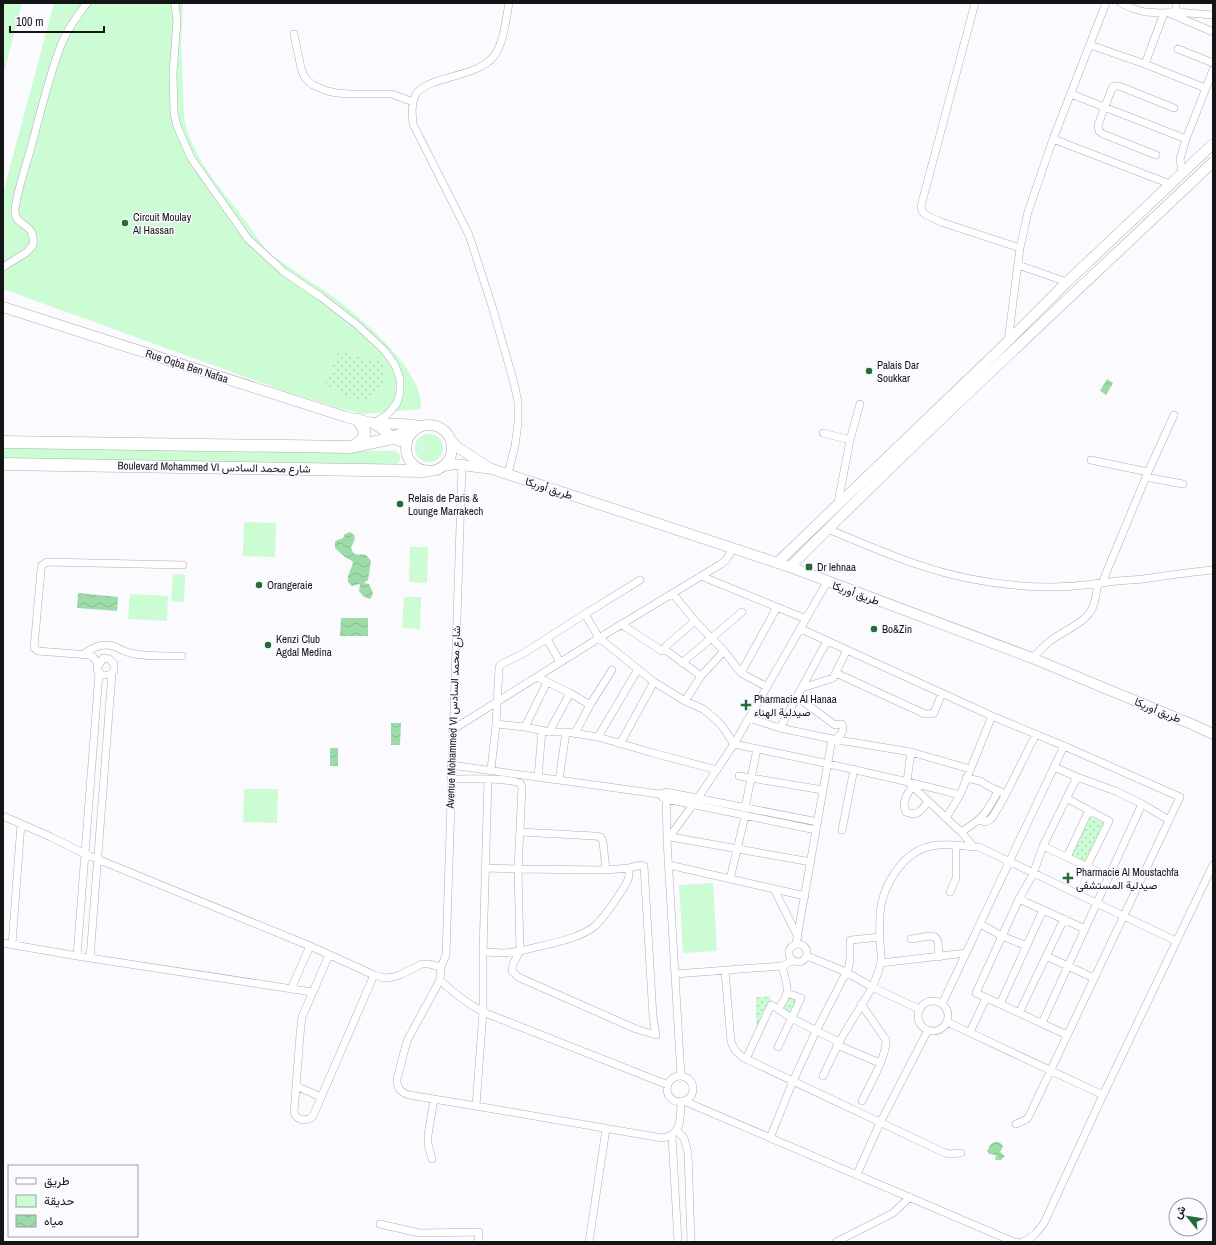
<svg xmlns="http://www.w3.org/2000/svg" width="1216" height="1245" font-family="'Archivo Narrow',Vazirmatn,sans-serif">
	<defs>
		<pattern id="garden-dots" width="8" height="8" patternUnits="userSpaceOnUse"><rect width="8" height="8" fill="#cbfcd3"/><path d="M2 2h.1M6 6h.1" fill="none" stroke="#add7b4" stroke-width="1.8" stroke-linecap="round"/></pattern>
		<pattern id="water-waves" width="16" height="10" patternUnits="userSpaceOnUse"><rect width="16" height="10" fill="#9ddca9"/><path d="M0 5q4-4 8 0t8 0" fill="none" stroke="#86bc91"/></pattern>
	</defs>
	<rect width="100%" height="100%" fill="#fafaff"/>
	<path fill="#cbfcd3" d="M3,3H22L3,76Z
		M54,3H183L181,40L184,118C191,156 221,189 244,219C252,230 260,243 270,253C273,256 278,259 282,262C298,274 315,284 332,296C359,316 406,357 418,389C420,396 421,402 421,409L364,414L342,409L287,392L3,289V193Z
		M415 448a14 14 0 1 1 28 0a14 14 0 1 1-28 0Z
		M3,446L396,451C401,455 401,457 399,463L396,464L173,463L3,460Z
		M244,522L276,523L275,557L243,556Z
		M410,547H428L427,583L409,582Z
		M173,574L185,575L184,602L171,601Z
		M130,594L168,596L167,621L128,619Z
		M404,597H421L420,629L402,628Z
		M244,789H278L277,823L243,822Z
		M713,883L717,951L683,953L679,885Z"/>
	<path fill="url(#garden-dots)" d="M339,351C349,354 359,356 369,359C371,359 375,359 378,361C394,368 380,402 358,400C351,399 332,388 325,384Z
		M1088,816L1106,824L1086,865L1069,857Z
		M790,994L800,999L793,1014L783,1010Z
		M770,996L771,1002L761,1028L756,1026V997Z"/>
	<path fill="url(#water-waves)" d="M1107,379L1113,383L1106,395L1100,391Z
		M350,532L354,535L355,539L351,547L353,553C362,558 363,549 371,561L368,580L364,583L369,584L373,593L371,598L369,599L363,596L359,591L360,584L352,586L348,582V576L353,563L352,561L345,557L335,548V541L343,538L345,534Z
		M78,593L118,597L117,611L77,608Z
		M341,618H368V636H340Z
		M391,723H401L400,745H391Z
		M330,748H338V766H330Z
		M995,1142C999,1142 1002,1143 1003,1147L1000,1152L1005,1156L1001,1160H995L996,1157L995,1155L989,1154L987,1151L991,1144Z"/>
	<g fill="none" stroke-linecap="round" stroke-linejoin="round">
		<g stroke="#aeafb6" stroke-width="8">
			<path id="street" d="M175,3L177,21L173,73L174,113L177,126L191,158L248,239L284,272L321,297L356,324L384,350L395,365L400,379V392L397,403L387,415L375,422
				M975,3L921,206L922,211L926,215L941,222L1020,248
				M1121,3L1131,8L1145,12L1162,13L1176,12L1213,15
				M1176,12V3
				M1171,14L1213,32
				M294,34L301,68L304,76L308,81L313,85L327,91L337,93L349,94H392L413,102
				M1090,45L1145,64L1205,88
				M1178,49L1213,63
				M1145,64L1164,13
				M1071,94L1186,139
				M1053,139L1170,184
				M1156,155L1103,134L1099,131L1098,125L1112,88L1115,86H1119L1174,108
				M1182,173L1180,159L1186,139L1213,70
				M1018,265L1067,282
				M3,267L27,252L33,245C36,221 14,228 15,210C17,191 25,169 30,151C40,115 48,79 61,45C67,30 77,16 87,3
				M1008,341L1020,248L1028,212L1053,139L1106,3
				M823,433L850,440
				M1091,460L1148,472
				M462,465L446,955L441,967L440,980C453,993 467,1003 483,1012L476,1106L662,1138C683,1134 680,1119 681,1101
				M508,474L515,446L518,423V402L514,383L492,306L469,235L413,124C412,114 411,103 416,94C430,75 477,78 494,56C504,43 506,18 509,3
				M1146,477L1183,484
				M838,503L850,440L860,404
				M828,529C857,541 886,554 916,564C959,579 1007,587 1053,587C1074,587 1095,584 1116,581C1127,580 1139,580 1150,578C1171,575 1192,572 1213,570
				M701,576L806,619
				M1102,583L1148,472L1174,415
				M673,594L695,621L724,651L741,673L767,687
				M585,614L599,638L654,682L685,701L703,709L714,718L722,726L734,744C810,760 885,775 960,795
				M621,624L662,651H667L701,676
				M801,629L992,716L1064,746L1180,797L1030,1114L1027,1119L1016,1124
				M547,639L560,662
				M662,651L665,647L695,621
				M84,654C91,648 97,645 107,645C116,645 121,651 130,653C147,657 165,656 182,656
				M103,658L109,659L114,664V671L109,675H102L97,670L98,663L99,665Z
				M1032,658C1038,652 1044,646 1050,641C1062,632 1086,622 1092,609C1096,601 1096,592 1098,584
				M682,663L742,612
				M99,665L93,657L89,655L38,651L34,648L41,570L42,565L47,562L183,565
				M741,673L777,607
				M836,673L925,714H929L934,713L942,693
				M537,677L570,693L590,705L575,733
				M802,688L833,678L847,650
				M797,697L835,725L842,724C845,730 841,734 837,738
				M685,701L701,676L724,651
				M590,705L612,670
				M749,718L780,728L832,739L911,752L970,769
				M496,724L525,727L549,732H566L598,737L653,753L717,770
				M525,727L547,682
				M780,728L827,641
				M452,730L599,638L721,564L726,560L733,548
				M549,732L570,693
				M598,737L638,669
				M620,744L654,682
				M911,752L907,781L961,832L974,847H979L1176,941
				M451,765L659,794L666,792L818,822
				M1054,767L1077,777L1118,792L1142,804L1169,820
				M491,770L496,724L499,668L500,665L524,653L585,614L640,580
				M739,776L823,790
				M538,777L542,730
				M966,778L980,781L992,788L1006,794L1036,734
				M451,779C466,779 509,777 521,784L522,788L518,869L520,951L504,953L483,952
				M488,779L483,952V1012L668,1085
				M559,780L566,732
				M913,786C907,794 901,802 906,812C918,817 922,810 928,801
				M666,792L667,840L681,1076
				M662,797L666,799L816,830
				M1066,798L1109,821L1087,866
				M745,808L757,749
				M3,816L51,837L85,854L310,946L374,975L385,978L393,977L400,975L422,964H429L441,967
				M946,818L960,795L992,716
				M979,820L985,822L991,819L994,815L1006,794
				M842,830L854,769
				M520,832L595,836L601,837L603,842L606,870
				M961,832C981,820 987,813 998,791L996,790
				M671,837L811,862
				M667,840L698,798L734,744L827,582
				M1043,846L1109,877
				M1067,857L1089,810
				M669,865L805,896
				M486,868L518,869L606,870L629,868L641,865L644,866L653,1017L656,1035L636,1029L518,977L512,971L513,964L520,951C542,945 580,940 596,925C608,913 618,897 627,882L629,876V868
				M730,879L745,816
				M774,889L798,937
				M950,892L956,878V846
				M1019,899L1085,929
				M980,924L1002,936L1027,946
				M911,939L930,936L935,937L938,941L939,957
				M3,943L77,956L312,992
				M789 953a9 9 0 1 1 18 0a9 9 0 1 1-18 0Z
				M12,944L21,824
				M796,944L832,739
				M329,955L302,1017L300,1035L294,1113C298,1121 307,1122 313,1116L374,975
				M77,956L99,673
				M807,956L846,972L872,987L919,1009
				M1046,956L1094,978
				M90,958L112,673
				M881,963L966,953
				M725,971L731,1042L735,1050L742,1057L945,1153L950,1154L961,1153
				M675,974L782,966L792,961
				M440,980L407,1041L397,1079C397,1088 400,1092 409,1095L476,1106
				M291,989L310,946
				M918 1016a15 15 0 1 1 30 0a15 15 0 1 1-30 0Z
				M861,1004L886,1040C887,1056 869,1086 862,1101
				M942,1004L1064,746
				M1000,1004L1043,910
				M778,1009C792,992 787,985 782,966
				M1019,1013L1064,919
				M947,1022L1103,1095
				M1042,1023L1142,804
				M970,1032L986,998
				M1067,1035L976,993L1019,899L1033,874L1043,846L1077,777
				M837,1045L880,1063
				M778,1047L801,998L787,993
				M746,1059L771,1005L778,1009L791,1018L839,1042
				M823,1076C831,1059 838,1043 848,1027C860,1007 876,986 881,962C882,956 880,948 880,941C879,932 880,923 880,914C882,886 903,851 932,846C946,843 961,846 974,847
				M667 1089a13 13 0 1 1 26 0a13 13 0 1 1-26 0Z
				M296,1086L321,1097
				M684,1101L1014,1242H1017
				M677,1131L684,1138L688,1153L691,1242
				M672,1136L678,1242
				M770,1138L793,1081L816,1031L849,967L850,958V941L851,940L880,937
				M432,1159L428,1144V1135L434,1099
				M857,1174L880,1123L928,1030
				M380,1224L419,1233L479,1232L478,1242
				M589,1242L606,1129
				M836,1242L893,1213L910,1197
				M1022,1242C1032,1239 1038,1231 1044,1223L1103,1095L1213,865"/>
		</g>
		<g stroke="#aeafb6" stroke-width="11">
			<path id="secondary" d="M3,307L346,417L373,423L403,424L422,426
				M373,423L399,441
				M406 448a23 23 0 1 1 46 0a23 23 0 1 1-46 0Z
				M450,439L457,447L488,467
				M443,466L454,464L492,469L790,567L1032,658L1196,726L1213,734
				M777,563L997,352L1067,282L1213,144
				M790,567C927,429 1071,297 1213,162"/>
		</g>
		<g stroke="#aeafb6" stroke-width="13">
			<path id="primary" d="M3,442L351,447L389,439L415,429
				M354,446C368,438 367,432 358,420
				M3,464L424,471"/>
		</g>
		<use href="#street" stroke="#fff" stroke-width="7"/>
		<use href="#secondary" stroke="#fff" stroke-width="10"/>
		<use href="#primary" stroke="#fff" stroke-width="12"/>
	</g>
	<g fill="#246b38" stroke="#fafaff" stroke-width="1.5">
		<circle cx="125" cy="223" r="4"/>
		<circle cx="869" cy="371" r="4"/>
		<circle cx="400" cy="504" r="4"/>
		<rect x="805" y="563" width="8" height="8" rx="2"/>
		<circle cx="259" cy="585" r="4"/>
		<circle cx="874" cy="629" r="4"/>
		<circle cx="268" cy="645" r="4"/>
		<path d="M744 699h4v4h4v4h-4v4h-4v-4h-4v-4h4z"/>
		<path d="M1066 872h4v4h4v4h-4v4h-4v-4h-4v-4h4z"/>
	</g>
	<g text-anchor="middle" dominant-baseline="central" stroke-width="3" stroke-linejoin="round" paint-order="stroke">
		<g font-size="11" fill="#151518" stroke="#fafaff" text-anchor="start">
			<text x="133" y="217">Circuit Moulay<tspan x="133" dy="13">Al Hassan</tspan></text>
			<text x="877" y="365">Palais Dar<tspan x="877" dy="13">Soukkar</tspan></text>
			<text x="408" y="498">Relais de Paris &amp;<tspan x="408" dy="13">Lounge Marrakech</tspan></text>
			<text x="817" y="567">Dr lehnaa</text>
			<text x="267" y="585">Orangeraie</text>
			<text x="882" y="629">Bo&amp;Zin</text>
			<text x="276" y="639">Kenzi Club<tspan x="276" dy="13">Agdal Medina</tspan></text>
			<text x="754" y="699">Pharmacie Al Hanaa<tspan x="754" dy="13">صيدلية الهناء</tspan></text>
			<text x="1076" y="872">Pharmacie Al Moustachfa<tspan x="1076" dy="13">صيدلية المستشفى</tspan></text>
		</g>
		<g font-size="11" fill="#151518" stroke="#fafaff">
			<text transform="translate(187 366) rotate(18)">Rue Oqba Ben Nafaa</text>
			<text transform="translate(214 467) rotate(1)">Boulevard Mohammed VI شارع محمد السادس</text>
			<text transform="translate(549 488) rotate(18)">طريق أوريكا</text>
			<text transform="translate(856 593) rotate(20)">طريق أوريكا</text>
			<text transform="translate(1158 710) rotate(22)">طريق أوريكا</text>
			<text transform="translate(453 717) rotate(-88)">Avenue Mohammed VI شارع محمد السادس</text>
		</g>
	</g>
	<rect width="1216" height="1245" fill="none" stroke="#151518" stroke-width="8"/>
	<rect x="8" y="1165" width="130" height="72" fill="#fafaff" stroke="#9e9ea3"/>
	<rect x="16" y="1178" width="20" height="6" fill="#ffffff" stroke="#9e9ea3"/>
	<text x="44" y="1185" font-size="12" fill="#151518">طريق</text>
	<rect x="16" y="1195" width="20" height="12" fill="#cbfcd3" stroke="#9e9ea3"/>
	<text x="44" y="1205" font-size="12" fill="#151518">حديقة</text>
	<rect x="16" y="1215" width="20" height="12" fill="url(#water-waves)" stroke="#9e9ea3"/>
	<text x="44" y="1225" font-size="12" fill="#151518">مياه</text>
	<g transform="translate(1188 1217) rotate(300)"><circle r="19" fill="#fafaff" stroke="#9e9ea3"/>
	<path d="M0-3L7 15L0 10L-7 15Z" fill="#246b38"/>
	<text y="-6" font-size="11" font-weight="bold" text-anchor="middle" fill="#151518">ش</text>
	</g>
	<path d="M10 26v6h94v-6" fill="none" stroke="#151518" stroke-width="2"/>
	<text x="16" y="26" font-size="12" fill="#151518" stroke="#fafaff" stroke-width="3" paint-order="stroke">100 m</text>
</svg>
